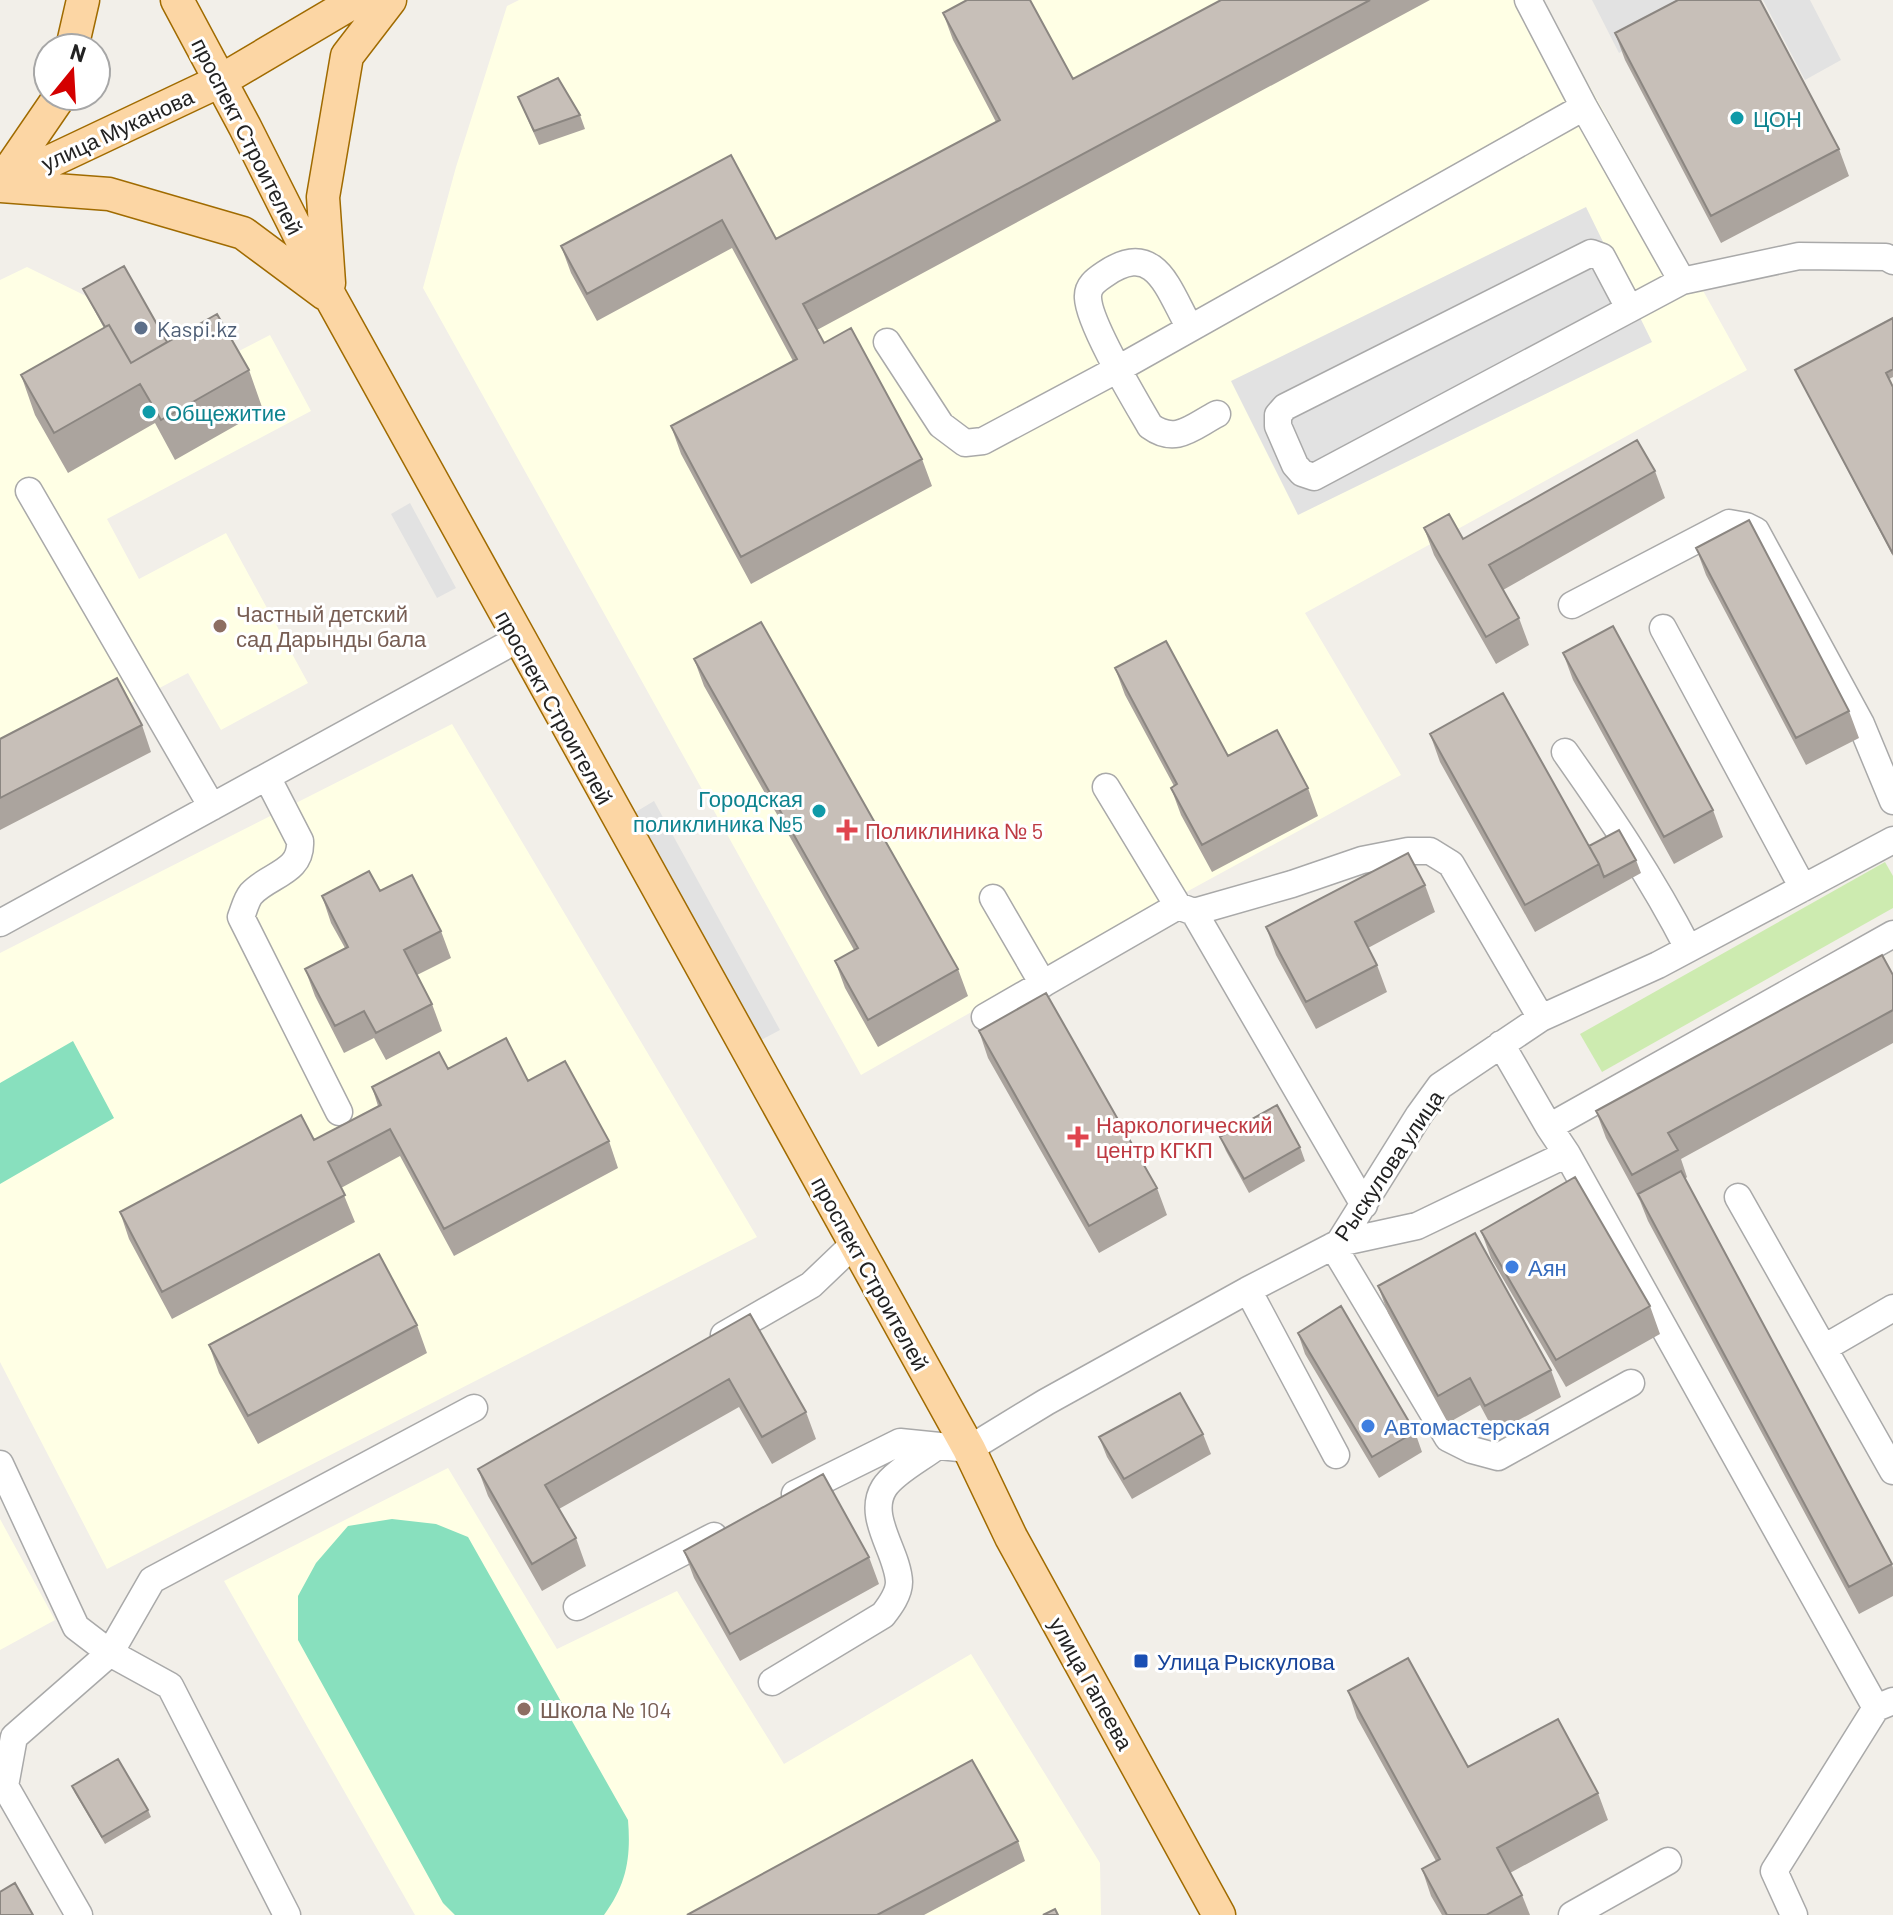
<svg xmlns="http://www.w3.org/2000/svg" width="1893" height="1915" font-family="Barlow,sans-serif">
	<rect width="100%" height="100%" fill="#f2efe9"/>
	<path fill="#ffffe5" d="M519,0H1542L1747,370L1305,613L1401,775L1080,950L861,1075L423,288L456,167L507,6Z
		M27,267L86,296L144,400L270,335L311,411L107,519L139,579L226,533L308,683L221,730L188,673L0,772V280Z
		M452,724L757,1237L107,1569L0,1362V953Z
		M448,1468L557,1649L677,1591L784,1764L971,1654L1100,1863L1101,1915H415L224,1581Z
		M0,1519L55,1620L0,1650Z"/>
	<path fill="#cdebb0" d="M1885,862L1893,876V908L1602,1072L1580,1034Z"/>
	<path fill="#88e0be" d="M73,1041L114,1118L0,1184V1083Z
		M392,1519L436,1524L468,1537L628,1820C631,1857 627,1884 604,1915H455L443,1903L298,1640V1596L316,1563L348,1526Z"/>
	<path fill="#e2e2e2" d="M1592,0H1719L1619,53Z
		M1763,0H1810L1841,60L1805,80Z
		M1586,207L1652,342L1298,515L1231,381Z
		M410,503L456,588L437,598L391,514Z
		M654,801L780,1030L759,1041L634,813Z"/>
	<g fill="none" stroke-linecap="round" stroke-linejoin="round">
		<g stroke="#a9a9a9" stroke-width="29">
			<path id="minor" d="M1528,0L1584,107L1682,281L1799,256L1886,257L1893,261
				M1629,308L1602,257L1591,253L1285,407L1278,415V426L1295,465L1302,473L1314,477L1682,281
				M1190,328C1168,290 1156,239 1105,274C1096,280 1087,286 1088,298C1089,324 1135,400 1150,426C1176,445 1192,427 1217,414
				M887,342L941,425L965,443L983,441L1118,369L1584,107
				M29,491L212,807
				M1572,605L1729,523L1746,526L1756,531L1861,724L1893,801
				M1663,628L1803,888
				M1565,752C1610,816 1652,878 1688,948
				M267,777L300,841C302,873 269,874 251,894C246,900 244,910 241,917L339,1112
				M1106,787L1178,906
				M993,898L1043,984
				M1194,912L1364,1205
				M0,923L518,639
				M985,1017L1178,906L1194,912L1292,884L1362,860L1408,851H1430L1451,864L1541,1018
				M1501,1044L1549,1127L1893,934
				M1549,1127L1567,1154L1876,1708L1893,1701
				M1738,1197L1893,1471
				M1339,1243L1417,1226L1567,1154
				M1333,1246L1448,1438L1472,1450L1498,1457L1631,1383
				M1248,1290L1336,1455
				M724,1335L811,1285L854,1244
				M1824,1348L1893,1308
				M0,1464L76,1627L110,1653L170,1686L287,1915
				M795,1494L900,1442L969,1449L1046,1402L1248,1290L1339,1243L1419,1115L1440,1086L1541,1018L1658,965L1893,840
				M577,1607L714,1536
				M772,1682L883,1615C890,1606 899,1594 899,1582C898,1552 866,1517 884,1488C894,1472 922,1458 937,1446
				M79,1915L5,1786L14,1737L110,1653L152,1580L474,1408
				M1572,1915L1668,1861
				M1794,1915L1774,1871L1876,1708"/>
		</g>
		<g stroke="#a06b00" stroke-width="35">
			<path id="major" d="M177,0L245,127L331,298L969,1449L1011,1537L1219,1915
				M72,48L83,0
				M1,182L60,96
				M0,185L220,81L357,0
				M1,186L109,194L243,233L325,294
				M329,283L323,197L347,56L390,0"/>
		</g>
		<use href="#minor" stroke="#fff" stroke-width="26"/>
		<use href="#major" stroke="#fcd6a4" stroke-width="32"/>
	</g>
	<path fill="#aba49e" d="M1221,0H1430L817,330L824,343L922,459L932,486L751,584L681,454L671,426L793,361L732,248L597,321L571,273L561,246L731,155L776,239L996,122L953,40L943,13L1073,79Z
		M1615,33L1839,149L1849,176L1721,243L1625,60Z
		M518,97L580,115L585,129L539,145Z
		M83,289L167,342L249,370L263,410L175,460L155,423L68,473L35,415L21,375L104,328Z
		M1893,318V377L1889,379L1893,387V556L1795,370Z
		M1655,471L1665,498L1503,590L1519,618L1529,645L1496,664L1434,555L1424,528L1463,539Z
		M1696,548L1849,711L1859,738L1806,765L1706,575Z
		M1563,653L1713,810L1723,837L1674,864L1573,680Z
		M694,659L958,969L968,996L878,1047L845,988L835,961L854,950L704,686Z
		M1115,668L1228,756L1308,788L1318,816L1212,872L1181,815L1171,788L1174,786L1125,695Z
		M142,725L151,752L0,830V739Z
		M1430,734L1589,846L1636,860L1641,873L1535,932L1440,762Z
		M1425,885L1435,912L1368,948L1377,965L1387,992L1316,1029L1276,955L1266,927Z
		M380,891L441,931L451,958L417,975L432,1004L442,1031L386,1060L374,1038L344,1053L315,996L305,969L345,948L331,923L322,896Z
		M1893,975V1043L1681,1159L1687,1177L1685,1179L1892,1564L1893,1568V1596L1859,1614L1648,1221L1640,1201L1606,1138L1596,1111Z
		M979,1031L1157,1188L1167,1215L1099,1253L988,1058Z
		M448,1069L528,1081L609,1141L618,1168L454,1256L400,1156L341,1188L355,1222L172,1319L129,1239L120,1212L314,1140L378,1106L372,1087Z
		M1220,1137L1300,1147L1305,1161L1249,1193L1226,1151Z
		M1481,1231L1650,1306L1660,1334L1566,1387L1491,1258Z
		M1378,1286L1551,1370L1561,1397L1495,1433L1480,1405L1448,1423L1388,1313Z
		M750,1314L806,1412L816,1439L772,1464L739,1407L559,1509L576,1538L586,1566L542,1591L488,1496L478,1469Z
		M417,1325L427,1353L258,1444L219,1373L209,1345Z
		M1298,1333L1415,1432L1422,1452L1379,1478L1305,1354Z
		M1203,1434L1211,1454L1132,1499L1107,1457L1099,1437Z
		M684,1551L869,1557L879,1584L740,1661L694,1578Z
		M1348,1691L1468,1767L1598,1793L1608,1820L1510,1873L1522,1895L1530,1915H1442L1431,1896L1422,1869L1436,1861L1357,1718Z
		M72,1786L148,1810L151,1817L105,1844L75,1793Z
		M1018,1841L1025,1861L924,1915H687Z"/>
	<path fill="#c7bfb8" stroke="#8b8681" stroke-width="2" d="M967,0H1030L1073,79L1221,0H1370L803,304L824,343L851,328L922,459L741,557L671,426L797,359L722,220L587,294L561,246L731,155L776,239L1000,120L943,13Z
		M1678,0H1760L1839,149L1711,216L1615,33Z
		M558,78L580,115L534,131L518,97Z
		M124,266L167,342L131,363L109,325L105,327L83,289Z
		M217,314L249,370L161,420L140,384L54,433L21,375L109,325L131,363Z
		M1893,318V369L1886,373L1893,387V554L1795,370Z
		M1637,440L1655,471L1489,565L1519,618L1486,637L1424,528L1449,514L1463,539Z
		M1749,520L1849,711L1796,738L1696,548Z
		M761,622L958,969L868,1020L835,961L858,948L694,659Z
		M1613,626L1713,810L1664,837L1563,653Z
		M1166,641L1228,756L1277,730L1308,788L1202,845L1171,788L1177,784L1115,668Z
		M117,678L142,725L0,798V739Z
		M1503,693L1599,864L1525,905L1430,734Z
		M1619,830L1636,860L1604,877L1599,864L1589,846Z
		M1408,853L1425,885L1355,922L1377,965L1306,1002L1266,927Z
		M369,871L380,891L412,875L441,931L404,950L432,1004L376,1033L364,1011L335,1026L305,969L348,947L322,896Z
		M1882,955L1893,975V1010L1668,1133L1678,1150L1632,1175L1596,1111Z
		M1046,993L1157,1188L1089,1226L979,1031Z
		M506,1038L528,1081L565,1061L609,1141L444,1229L390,1129L328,1162L345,1195L162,1292L120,1212L301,1115L314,1140L381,1105L372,1087L439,1052L448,1069Z
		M1277,1105L1300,1147L1244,1179L1220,1137Z
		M1681,1171L1892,1564L1849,1587L1638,1194Z
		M1575,1177L1650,1306L1556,1360L1481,1231Z
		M1475,1233L1551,1370L1485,1406L1470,1378L1438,1396L1378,1286Z
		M379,1254L417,1325L248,1416L209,1345Z
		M1341,1306L1415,1432L1372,1457L1298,1333Z
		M750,1314L806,1412L762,1437L729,1379L545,1485L576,1538L532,1564L478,1469Z
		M1180,1393L1203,1434L1124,1479L1099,1437Z
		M823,1474L869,1557L730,1634L684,1551Z
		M1408,1658L1468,1767L1558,1719L1598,1793L1497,1848L1522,1895L1486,1915H1447L1422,1869L1440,1859L1348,1691Z
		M118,1759L148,1810L102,1837L72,1786Z
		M972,1760L1018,1841L877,1915H687Z
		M15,1883L33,1915H0V1892Z
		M1055,1909L1058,1915H1043Z"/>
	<g fill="#0f9aa8" stroke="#fff" stroke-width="3">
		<circle cx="1737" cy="118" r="8"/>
		<circle cx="149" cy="412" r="8"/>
		<circle cx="819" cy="811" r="8"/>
	</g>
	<circle fill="#5c6f8a" stroke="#fff" stroke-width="3" cx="141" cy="328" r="8"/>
	<g fill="#8d6e63" stroke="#fff" stroke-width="3">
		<circle cx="220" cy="626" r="8"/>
		<circle cx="524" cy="1709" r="8"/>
	</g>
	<g fill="#e0444e" stroke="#fff" stroke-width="3">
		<path d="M843 818h8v8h8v8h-8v8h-8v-8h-8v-8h8z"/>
		<path d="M1074 1125h8v8h8v8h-8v8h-8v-8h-8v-8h8z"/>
	</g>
	<g fill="#3f7fe0" stroke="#fff" stroke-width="3">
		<circle cx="1512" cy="1267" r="8"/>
		<circle cx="1368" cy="1426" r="8"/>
	</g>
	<rect fill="#1a4fb4" stroke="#fff" stroke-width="3" x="1133" y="1653" width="16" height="16" rx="4"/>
	<g text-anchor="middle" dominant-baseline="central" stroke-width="6" stroke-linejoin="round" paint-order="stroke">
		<g font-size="22" fill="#0d838f" stroke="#fff" text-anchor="start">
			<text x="1753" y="118">ЦОН</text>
			<text x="165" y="412">Общежитие</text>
			<text x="803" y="798" text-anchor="end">Городская<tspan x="803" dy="25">поликлиника №5</tspan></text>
		</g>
		<g font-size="22" fill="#222" stroke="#fff">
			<text transform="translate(117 129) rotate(-25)">улица Муканова</text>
			<text transform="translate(248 136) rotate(63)">проспект Строителей</text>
			<text transform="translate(555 707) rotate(61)">проспект Строителей</text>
			<text transform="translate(1388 1165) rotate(-56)">Рыскулова улица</text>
			<text transform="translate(871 1273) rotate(61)">проспект Строителей</text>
			<text transform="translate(1092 1683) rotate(61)">улица Гапеева</text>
		</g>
		<g font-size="22" fill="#4e5e75" stroke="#fff" text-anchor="start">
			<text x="157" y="328">Kaspi.kz</text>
		</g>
		<g font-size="22" fill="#785e54" stroke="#fff" text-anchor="start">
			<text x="236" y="613">Частный детский<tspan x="236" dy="25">сад Дарынды бала</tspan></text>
			<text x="540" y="1709">Школа № 104</text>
		</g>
		<g font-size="22" fill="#be3a42" stroke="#fff" text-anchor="start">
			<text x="865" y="830">Поликлиника № 5</text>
			<text x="1096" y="1124">Наркологический<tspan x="1096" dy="25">центр КГКП</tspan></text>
		</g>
		<g font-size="22" fill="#366cbe" stroke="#fff" text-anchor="start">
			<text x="1528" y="1267">Аян</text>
			<text x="1384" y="1426">Автомастерская</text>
		</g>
		<g font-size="22" fill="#164399" stroke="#fff" text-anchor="start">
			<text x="1157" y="1661">Улица Рыскулова</text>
		</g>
	</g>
	<g transform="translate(72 72) rotate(18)"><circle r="38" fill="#ffffff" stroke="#a7a7a7" stroke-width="2"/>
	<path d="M0-6L14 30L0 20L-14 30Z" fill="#d40000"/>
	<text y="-12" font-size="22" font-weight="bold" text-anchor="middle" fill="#222222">N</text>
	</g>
</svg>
